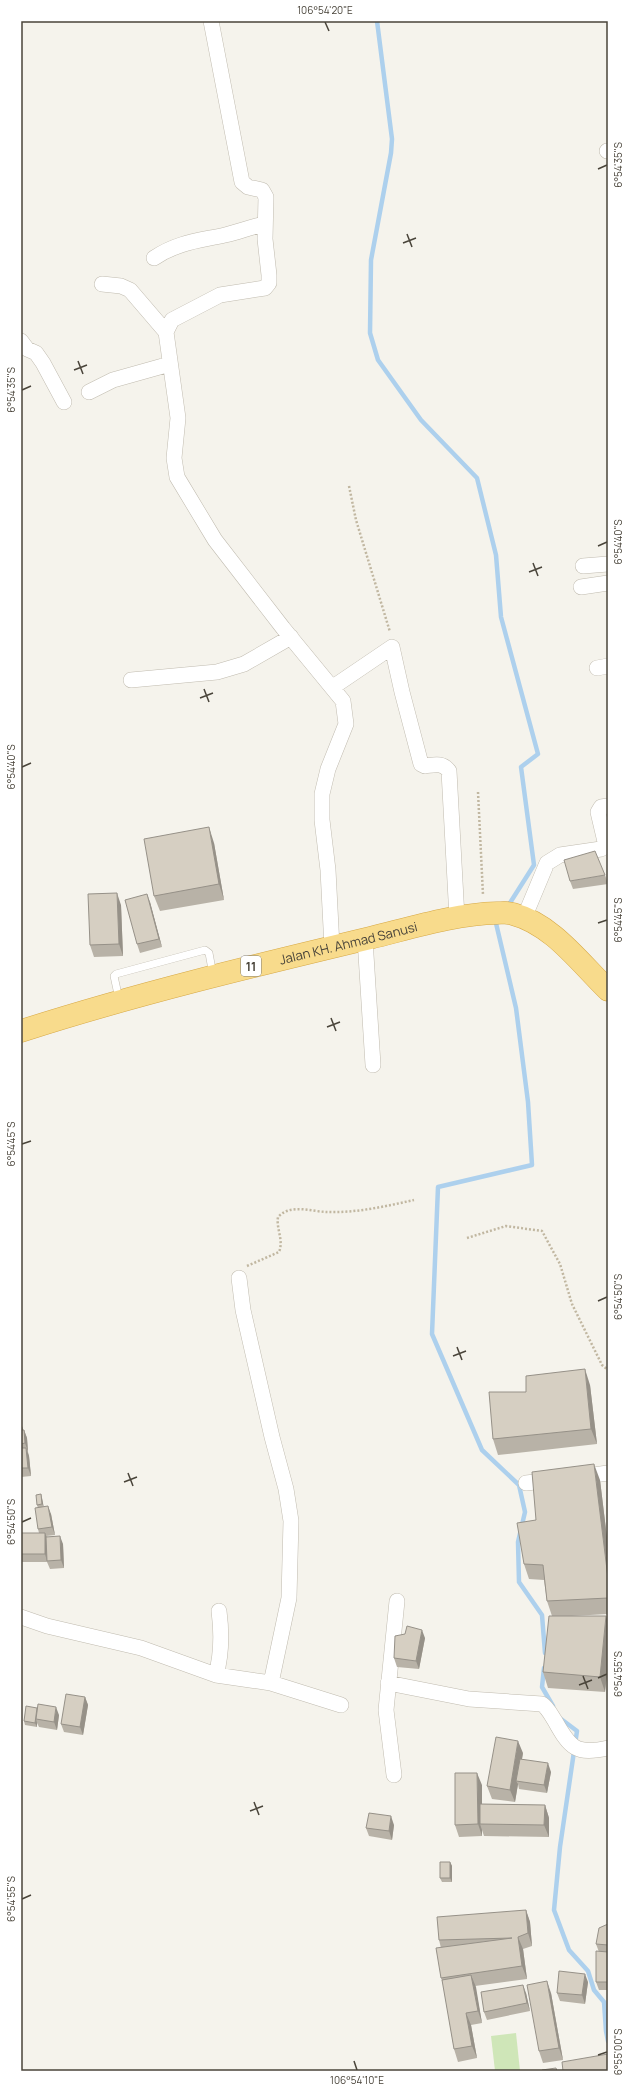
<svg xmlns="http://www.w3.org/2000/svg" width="629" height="2092" font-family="Manrope,sans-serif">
	<rect width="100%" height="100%" fill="#f5f3ec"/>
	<path fill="#cfe6b8" d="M516,2033L520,2071H495L491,2036Z"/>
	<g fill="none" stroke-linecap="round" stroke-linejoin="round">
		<path stroke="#add0ed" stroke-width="4.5" d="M377,21L392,139L391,153L371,260L370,333L378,360L421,420L477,478L496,555L501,617L538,754L521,767L534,865L508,906
			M495,919L516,1008L528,1102L532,1165L438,1187L432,1334L482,1450L519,1485L525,1512L518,1542L519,1582L542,1615L545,1653
			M544,1668L542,1687L553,1706
			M561,1719L577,1731L560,1847L554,1910L569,1950L588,1971L594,1990L604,2002L606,2031L608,2041"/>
		<g stroke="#c0bbaf" stroke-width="8">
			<path id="service" d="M119,999L114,976L116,974L205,950L209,953L213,975"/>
		</g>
		<g stroke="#c0bbaf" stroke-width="16">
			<path id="minor" d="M211,21L242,182L248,187L262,190L266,197L265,239L269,275V283L265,288L220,295L172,320L166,332L178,418L174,458L177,477L215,540L283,628L343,701L346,724L328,769L322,794V820L328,870L332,947
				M607,151H608
				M154,258C178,242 198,241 225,235C238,232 251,227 264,224
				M102,284L121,286L130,290L166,332
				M21,341L27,349L36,353L43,363L64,402
				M89,392L113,380L170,364
				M583,566L608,564
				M581,587L608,583
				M597,668L608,666
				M131,680L217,672L244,664L291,637
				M333,687L392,647L402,692L421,764L425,766C434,765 442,762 449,771L457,918
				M524,918L547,863L560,855L601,849L606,846L598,812L601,807L608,806
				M365,939L373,1065
				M579,1477L608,1473
				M526,1483L553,1480
				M21,1617L47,1626L141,1648L216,1675L271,1683L289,1598L291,1521L286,1489L272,1437L243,1310L239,1278
				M216,1675C222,1653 222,1634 219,1611
				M271,1683L341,1705
				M388,1683L469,1699L542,1704C548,1708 551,1715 555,1721C570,1748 576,1755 608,1748
				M394,1775L386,1710L397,1601"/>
		</g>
		<g stroke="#d6a845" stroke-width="23">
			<g id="trunk">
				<path id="s1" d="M21,1031C136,994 253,966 370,938C411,928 455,914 497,913C502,913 508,912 513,914C552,924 580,963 608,990"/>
			</g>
		</g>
		<path stroke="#c1b7a1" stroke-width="2.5" stroke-dasharray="2 2" stroke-linecap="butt" d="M349,486L356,520L390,632
			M478,792L483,895
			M467,1238L506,1226L542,1231L560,1264L572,1304L602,1365L608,1370
			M247,1266L279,1252C284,1240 276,1229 278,1217C291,1203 312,1212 328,1212C357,1213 387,1206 414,1200"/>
		<use href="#service" stroke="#fff" stroke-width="7"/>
		<use href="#minor" stroke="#fff" stroke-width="15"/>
		<use href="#trunk" stroke="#f8db8c" stroke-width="22"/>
	</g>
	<path fill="#b8b2a7" d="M214,843L224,900L160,911L154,896Z
		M605,875L608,884L573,889L570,881Z
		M150,902L162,947L140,953L137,944Z
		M121,905L123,956L94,957L90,945Z
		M590,1385L597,1444L498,1455L493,1439Z
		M21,1422L23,1430H24L27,1438L28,1452L29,1456L31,1476L21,1477Z
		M600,1480L608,1546V1614L572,1616L608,1622V1665L605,1692L548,1688L543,1672L552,1616L547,1601L544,1580L529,1579L524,1564L536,1520Z
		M41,1494L42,1498L43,1507L51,1514L55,1535L46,1536L63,1544L64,1568L50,1569L47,1562H21V1533H39L38,1529V1508L37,1505Z
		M405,1634L425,1638L419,1669L397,1667L394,1658Z
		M85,1697L88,1705L83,1735L64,1732L61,1724Z
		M59,1715L57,1730L39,1727L37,1723V1727L25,1725L24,1721Z
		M523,1753L522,1759L551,1772L547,1793L519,1789L518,1784L515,1802L492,1799L487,1786Z
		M482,1785V1804L545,1805L549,1818V1837L484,1836L482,1830V1836L459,1837L455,1825Z
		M394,1825L392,1840L369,1836L366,1828Z
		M450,1862L452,1866V1882H442L440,1878Z
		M526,1910L530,1922L532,1946L523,1949L527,1979L475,1986L482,2023L471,2025L477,2058L458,2062L454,2049L443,1984L441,1978V1948L439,1940Z
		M608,1924V1990H599L596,1982L599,1952L596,1944Z
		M588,1982L585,2004L560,2001L557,1993Z
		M526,1993L530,2011L487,2020L484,2012Z
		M551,1993L563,2060L543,2063L539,2051Z"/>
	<path fill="#969188" d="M209,827L214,843L224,900L219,884Z
		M117,893L121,905L123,956L119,944Z
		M147,894L150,902L162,947L159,939Z
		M585,1369L590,1385L597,1444L591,1429Z
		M21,1422L24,1434L21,1427Z
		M24,1430L27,1438L28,1452L25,1443Z
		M26,1448L29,1456L31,1476L28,1468Z
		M594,1464L600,1480L608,1546V1578Z
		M41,1494L42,1498L44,1508L42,1504Z
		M48,1506L51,1514L55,1535L52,1527Z
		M45,1533L48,1541L47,1561L45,1554Z
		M60,1536L63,1544L64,1568L61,1560Z
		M606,1616L608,1622V1665L605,1692L600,1677Z
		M422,1630L425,1638L419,1669L416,1661Z
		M85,1697L88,1705L83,1735L80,1727Z
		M56,1707L59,1715L57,1730L54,1722Z
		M36,1719L37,1723V1727L35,1723Z
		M518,1741L523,1753L518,1781H516L518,1784L515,1802L510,1790Z
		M548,1763L551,1772L547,1793L544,1785Z
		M477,1773L482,1785V1824H480L482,1830V1836L478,1824Z
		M545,1805L549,1818V1837L544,1825Z
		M391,1816L394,1825L392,1840L389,1831Z
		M450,1862L452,1866V1882L450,1878Z
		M526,1910L530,1922L532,1946L528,1933Z
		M518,1937L523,1949L527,1979L522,1966Z
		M585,1974L588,1982L585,2004L582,1995Z
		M471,1975L476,1987L482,2023L478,2011Z
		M547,1981L551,1993L563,2060L559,2048Z
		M523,1985L526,1993L530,2011L527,2003Z
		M466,2013L471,2025L477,2058L472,2046Z"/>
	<path fill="#d6cfc2" stroke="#969188" d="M209,827L219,884L154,896L144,839Z
		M595,851L605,875L570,881L564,860Z
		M117,893L119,944L90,945L88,894Z
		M147,894L159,939L137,944L125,900Z
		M585,1369L591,1429L493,1439L489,1392H526V1376Z
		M21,1430H24L25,1443L21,1444Z
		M21,1448H26L28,1468H21Z
		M594,1464L608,1578V1598L547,1601L543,1565L524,1564L517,1523L536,1520L532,1472Z
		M41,1494L42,1504L37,1505L36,1495Z
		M48,1506L52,1527L38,1529L35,1508Z
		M21,1533H45V1554H21Z
		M60,1536L61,1560L47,1561L46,1537Z
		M549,1616H606L600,1677L543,1672Z
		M407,1626L422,1630L416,1661L394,1658L395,1636L405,1634Z
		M66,1694L85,1697L80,1727L61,1724Z
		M38,1704L56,1707L54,1722L36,1719Z
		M26,1706L37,1708L35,1723L24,1721Z
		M496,1737L518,1741L510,1790L487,1786Z
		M520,1759L548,1763L544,1785L516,1781Z
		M455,1773H477L478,1824L455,1825Z
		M480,1804L545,1805L544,1825L480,1824Z
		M369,1813L391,1816L389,1831L366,1828Z
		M440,1862H450V1878H440Z
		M526,1910L528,1933L518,1937L522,1966L441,1978L436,1948L512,1938L439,1940L437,1917Z
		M608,1924V1945L596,1944L599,1928Z
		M596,1951L608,1952V1982H596Z
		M559,1971L585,1974L582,1995L557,1993Z
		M471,1975L478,2011L466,2013L472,2046L454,2049L442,1980Z
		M547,1981L559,2048L539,2051L527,1985Z
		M523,1985L527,2003L484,2012L481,1992Z
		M608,2054V2071H563L562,2062Z
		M556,2068L557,2071H543L542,2070Z"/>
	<path fill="none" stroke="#49443a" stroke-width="1.5" d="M325,22L329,31M598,169L607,165M407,234L412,247M403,243L416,238M78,361L83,374M74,370L87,365M22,390L31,386M598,546L607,542M533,563L538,576M529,572L542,567M204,689L209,702M200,698L213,693M22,767L31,763M598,923L607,920M331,1018L336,1031M327,1027L340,1022M22,1144L31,1141M598,1301L607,1297M457,1347L462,1360M453,1356L466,1351M128,1473L133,1486M124,1482L137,1477M22,1522L31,1518M583,1676L588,1689M598,1678L607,1674M579,1685L592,1680M254,1802L259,1815M250,1811L263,1806M22,1899L31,1895M598,2055L607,2052M354,2061L357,2070"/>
	<g text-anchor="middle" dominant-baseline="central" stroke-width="3" stroke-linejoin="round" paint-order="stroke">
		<rect fill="#fff" stroke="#807c75" stroke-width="1" x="241" y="956" width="20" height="20" rx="3"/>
		<g font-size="12" font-weight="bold" fill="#49443a">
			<text x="251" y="966">11</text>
		</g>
		<g font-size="13" fill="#49443a" stroke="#fff">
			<text stroke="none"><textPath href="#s1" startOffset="339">Jalan KH. Ahmad Sanusi</textPath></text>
		</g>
	</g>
	<rect width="629" height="2092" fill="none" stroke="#ffffff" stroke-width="44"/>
	<rect x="22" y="22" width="585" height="2048" fill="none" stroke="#49443a" stroke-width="1.5"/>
	<g font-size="10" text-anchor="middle" fill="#49443a">
		<text x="325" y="14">106°54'20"E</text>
		<text transform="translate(618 165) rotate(-90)" y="4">6°54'35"S</text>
		<text transform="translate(11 390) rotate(-90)" y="4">6°54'35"S</text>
		<text transform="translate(618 542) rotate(-90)" y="4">6°54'40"S</text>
		<text transform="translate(11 767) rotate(-90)" y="4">6°54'40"S</text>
		<text transform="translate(618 920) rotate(-90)" y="4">6°54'45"S</text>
		<text transform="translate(11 1144) rotate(-90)" y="4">6°54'45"S</text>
		<text transform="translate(618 1297) rotate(-90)" y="4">6°54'50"S</text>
		<text transform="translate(11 1522) rotate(-90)" y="4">6°54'50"S</text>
		<text transform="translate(618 1674) rotate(-90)" y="4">6°54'55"S</text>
		<text transform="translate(11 1899) rotate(-90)" y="4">6°54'55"S</text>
		<text transform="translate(618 2052) rotate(-90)" y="4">6°55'00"S</text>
		<text x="357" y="2084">106°54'10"E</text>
	</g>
</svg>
